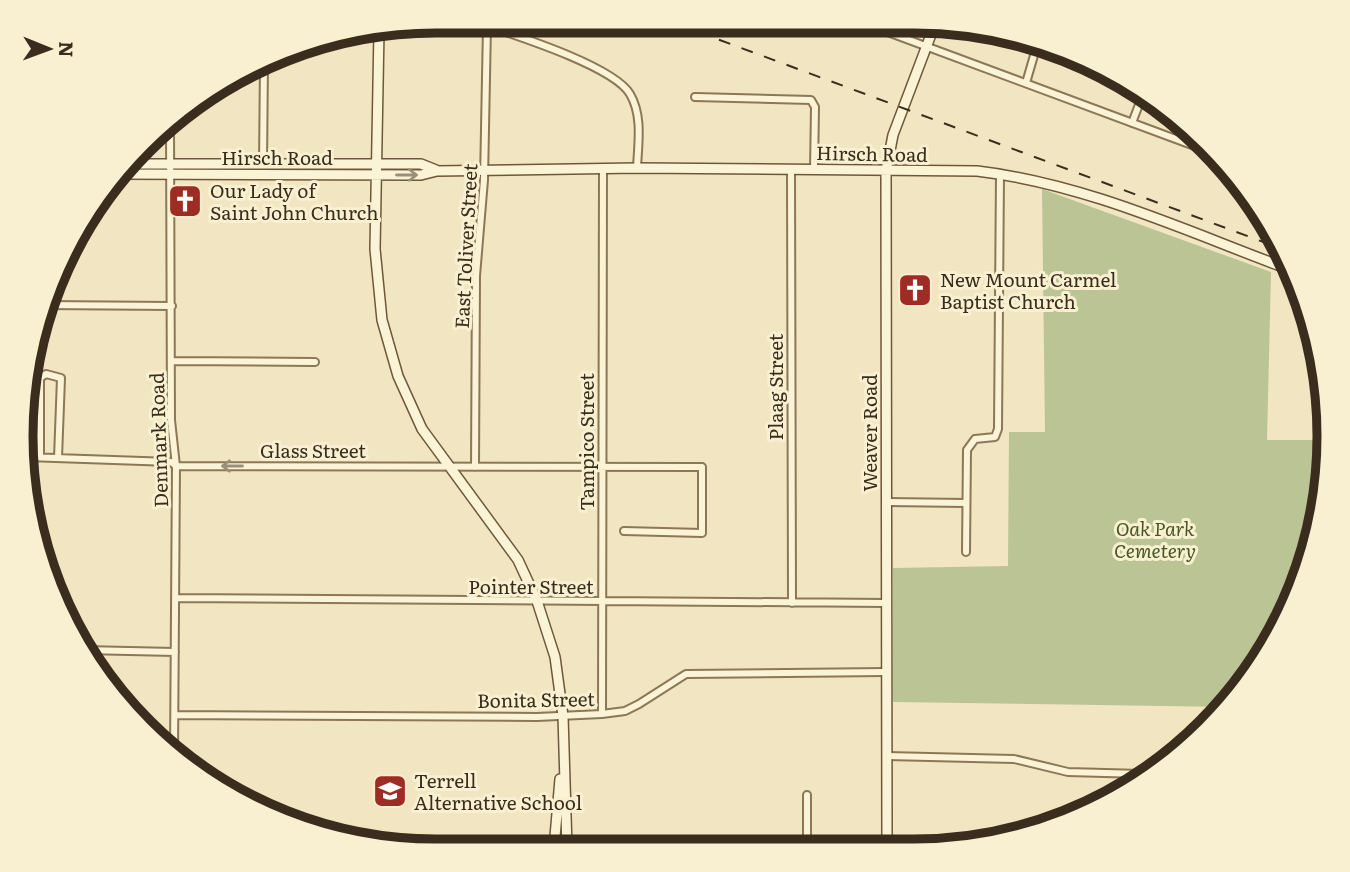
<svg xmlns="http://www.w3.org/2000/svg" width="1350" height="872" font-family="Literata,serif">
	<rect width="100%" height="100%" fill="#f1e6c1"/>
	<path fill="#bac494" d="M1042,189L1271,272L1267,440H1324L1307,569L1228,707L893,702V568L1008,566L1009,432H1045Z"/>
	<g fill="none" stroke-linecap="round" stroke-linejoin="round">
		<g stroke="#8c7757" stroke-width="10">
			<path id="street" d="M473,21C508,33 613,65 630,94C643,116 638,144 637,168
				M866,24L1208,151
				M1026,83L1037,45
				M695,97L811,100L815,107L814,170
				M1132,123L1143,94
				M170,124L171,420L176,466L174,756
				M263,165L264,62
				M791,171L792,603
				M43,305L172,306
				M172,361L315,362
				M27,457L171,462L176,466L702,467V533L624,531
				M40,457V378L46,374L61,378L58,458
				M475,467L476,276L484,180L487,26
				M887,502L966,503
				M966,552L967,450L975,439L995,437L998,429L1000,174
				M175,598L887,603
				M83,650L175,652
				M602,714L603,169
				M175,715L537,717L602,714L625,711L639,704L686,674L886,672
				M887,756L1014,759L1068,772L1142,774
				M807,849V795"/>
		</g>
		<g stroke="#6d583b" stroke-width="12">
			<path id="secondary" d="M379,30L375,249L382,320L398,376L422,429L518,560L537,601L555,657L563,716L567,848
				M128,164H421L436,170
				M117,174L421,175L437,171L637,168L977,171C1087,184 1188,232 1291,270
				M554,848L560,779
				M887,850L886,171L893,135L935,24"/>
		</g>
		<use href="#street" stroke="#fbf3d5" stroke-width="6"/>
		<use href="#secondary" stroke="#fbf3d5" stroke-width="9"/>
		<path stroke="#3a2d1d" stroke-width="2" stroke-dasharray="12 12" stroke-linecap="butt" d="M674,23L1285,250"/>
	</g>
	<defs><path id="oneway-shaft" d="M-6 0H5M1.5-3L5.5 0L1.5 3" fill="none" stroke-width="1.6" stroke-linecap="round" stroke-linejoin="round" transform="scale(1.75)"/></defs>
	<g stroke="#9a9079">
		<use href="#oneway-shaft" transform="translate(407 175)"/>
		<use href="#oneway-shaft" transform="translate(232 466) rotate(180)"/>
	</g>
	<defs>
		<g id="church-square" transform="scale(1.75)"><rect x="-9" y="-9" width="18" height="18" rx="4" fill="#9e2c24" stroke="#f8f0d1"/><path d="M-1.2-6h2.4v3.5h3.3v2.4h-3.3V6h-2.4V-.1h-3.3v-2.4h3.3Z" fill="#fff"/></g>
		<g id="school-square" transform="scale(1.75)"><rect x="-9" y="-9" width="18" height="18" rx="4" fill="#9e2c24" stroke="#f8f0d1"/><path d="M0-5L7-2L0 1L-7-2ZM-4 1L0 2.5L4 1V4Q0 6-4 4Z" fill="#fff"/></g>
	</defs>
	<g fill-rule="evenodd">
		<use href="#church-square" x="185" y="201"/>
		<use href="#church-square" x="915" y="290"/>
		<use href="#school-square" x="390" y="791"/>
	</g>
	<g text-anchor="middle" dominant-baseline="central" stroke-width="6" stroke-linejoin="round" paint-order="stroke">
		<g font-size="19" fill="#3a2d1d" stroke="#f8f0d1">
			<text transform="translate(872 153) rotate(1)">Hirsch Road</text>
			<text x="277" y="157">Hirsch Road</text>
			<text transform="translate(465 246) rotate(-87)">East Toliver Street</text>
			<text transform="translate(775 387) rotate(-90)">Plaag Street</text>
			<text transform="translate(869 433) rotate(-90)">Weaver Road</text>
			<text transform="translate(158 440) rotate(-92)">Denmark Road</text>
			<text transform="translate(586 442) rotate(-90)">Tampico Street</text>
			<text x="313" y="450">Glass Street</text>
			<text x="531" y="586">Pointer Street</text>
			<text transform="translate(536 699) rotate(-1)">Bonita Street</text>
		</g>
		<g font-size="19" fill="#3a2d1d" stroke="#f8f0d1" text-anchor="start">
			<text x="210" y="190">Our Lady of<tspan x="210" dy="22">Saint John Church</tspan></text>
			<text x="940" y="279">New Mount Carmel<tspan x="940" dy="22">Baptist Church</tspan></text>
			<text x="414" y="780">Terrell<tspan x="414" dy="22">Alternative School</tspan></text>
		</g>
		<g font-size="19" font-style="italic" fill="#465822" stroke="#f8f0d1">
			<text x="1155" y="528">Oak Park<tspan x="1155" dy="22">Cemetery</tspan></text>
		</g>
	</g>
	<path d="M0 0H1350V872H0ZM436 33H914A403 403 0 0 1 1317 436V436A403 403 0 0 1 914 839H436A403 403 0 0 1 33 436V436A403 403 0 0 1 436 33Z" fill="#f8f0d1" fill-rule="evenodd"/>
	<path fill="none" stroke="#3a2d1d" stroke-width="9" d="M436 33H914A403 403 0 0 1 1317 436V436A403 403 0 0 1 914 839H436A403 403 0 0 1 33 436V436A403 403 0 0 1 436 33Z"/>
	<g transform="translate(49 49) rotate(91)" stroke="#f8f0d1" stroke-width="5" paint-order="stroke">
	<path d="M0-5L12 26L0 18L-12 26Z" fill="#3a2d1d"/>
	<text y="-10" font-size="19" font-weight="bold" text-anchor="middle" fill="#3a2d1d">N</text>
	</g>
</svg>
